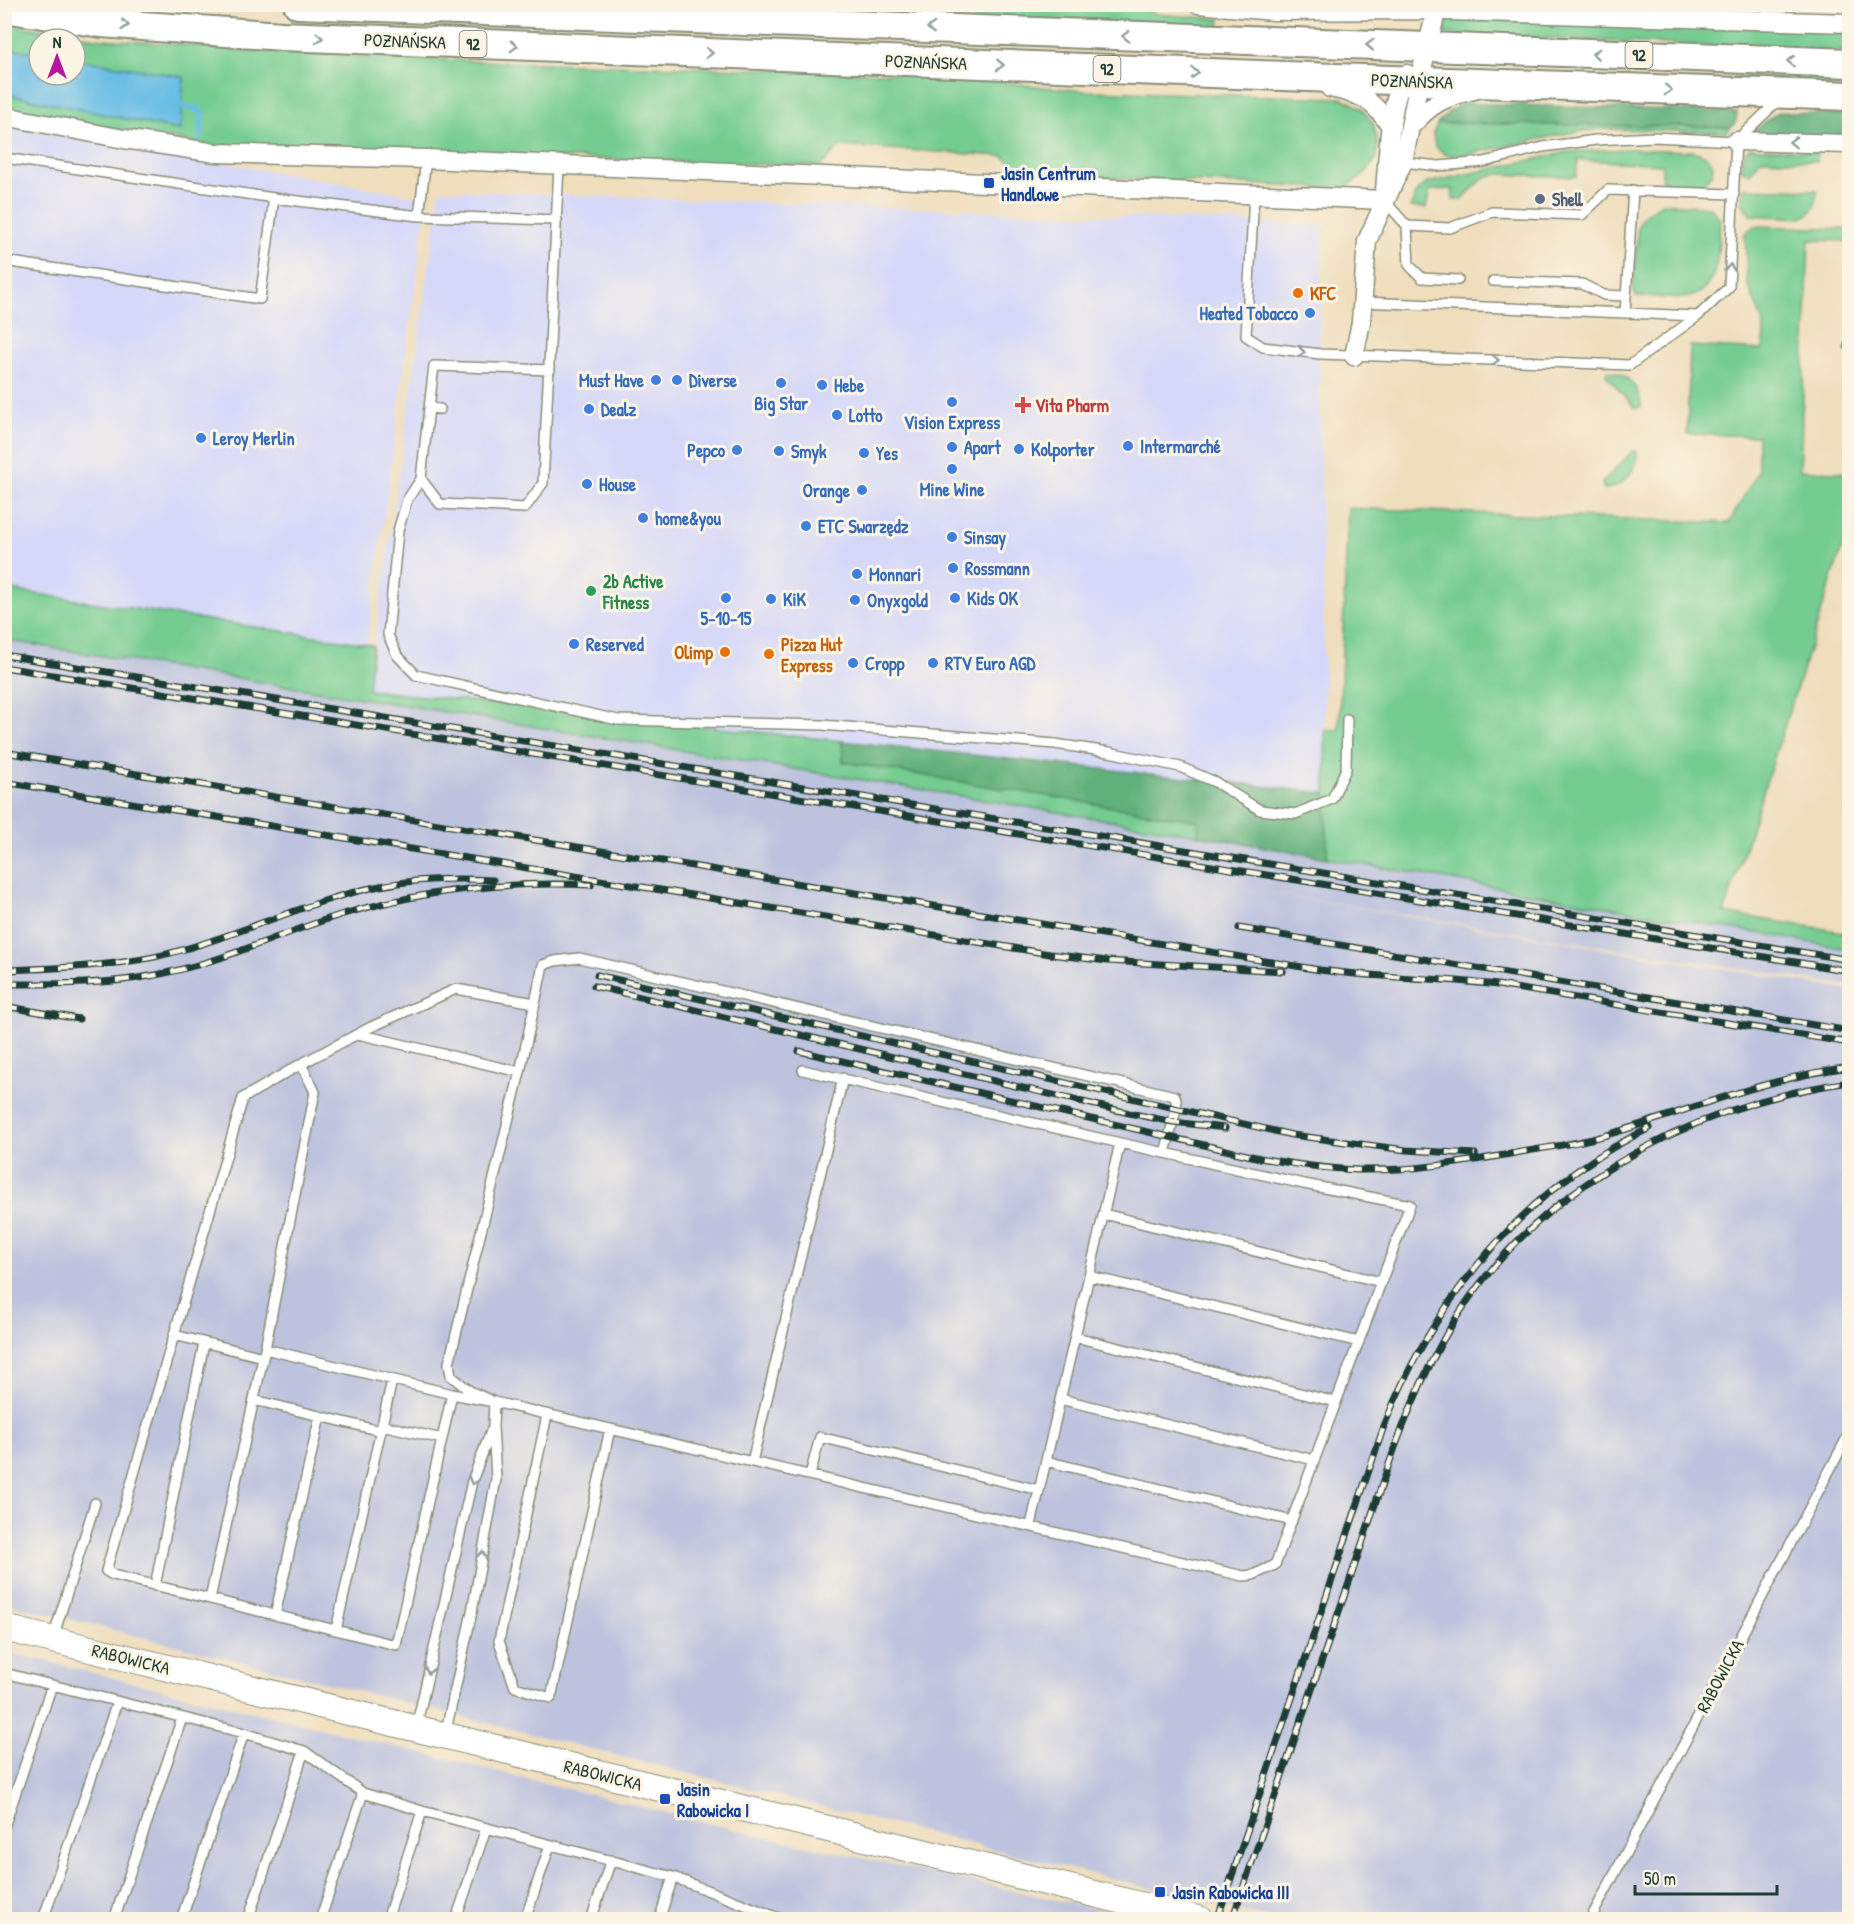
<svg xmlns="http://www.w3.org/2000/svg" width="1854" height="1924" font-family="'Patrick Hand',sans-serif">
	<rect width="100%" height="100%" fill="#fcf5e5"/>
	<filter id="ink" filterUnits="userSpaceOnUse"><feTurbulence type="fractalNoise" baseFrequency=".0167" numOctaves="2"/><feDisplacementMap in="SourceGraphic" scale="12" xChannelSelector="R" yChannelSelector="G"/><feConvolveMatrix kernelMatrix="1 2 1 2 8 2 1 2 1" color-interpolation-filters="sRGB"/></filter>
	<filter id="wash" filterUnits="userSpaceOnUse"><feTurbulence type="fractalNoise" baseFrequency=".008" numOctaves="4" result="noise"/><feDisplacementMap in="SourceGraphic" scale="24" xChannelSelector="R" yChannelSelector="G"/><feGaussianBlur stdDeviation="1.35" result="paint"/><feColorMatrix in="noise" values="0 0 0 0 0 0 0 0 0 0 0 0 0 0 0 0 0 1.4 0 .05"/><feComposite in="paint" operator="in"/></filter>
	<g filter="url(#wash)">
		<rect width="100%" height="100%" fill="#efddbc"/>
		<path fill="#d5d8f9" d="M4,125L427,198L367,644L5,589Z
			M440,190L1089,215L1324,226L1319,330L1326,793L368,690Z"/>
		<path fill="#bdc3de" d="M5,640L1198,835L1849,949V986L1188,880L1849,990V1919H1273L5,1603Z
			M4,1651L761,1836L1144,1919H5Z"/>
		<path fill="#75cc91" stroke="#4a8462" stroke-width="1.5" d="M1123,4L1157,14L1220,19L1219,28L567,5Z
			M1449,18L1849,31L1850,52L1444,34Z
			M4,24L103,39L375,58L919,74L1086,91L1343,98L1361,108L1373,123L1377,139V158L1363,176L1346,186L1324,188L1055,175L1014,166L1003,156L840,146L821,166L213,146L5,109V94L179,130L184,77L75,59V39H39V53L5,48Z
			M1849,76V87L1734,82V77Z
			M1438,123L1731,127L1727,132L1599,129L1569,133L1459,156L1446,155L1435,146L1433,133Z
			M1750,147L1816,152L1818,154L1817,161L1761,159L1749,174L1742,169L1743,155Z
			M1627,149L1692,151C1701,153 1708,156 1713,165L1712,174L1703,184L1662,181V164L1578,160L1576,177L1497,174L1485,177L1461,200H1453V189L1430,190L1426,208L1410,207L1418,191L1427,183L1567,152Z
			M1743,188L1817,190C1816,205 1815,213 1801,218L1750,215L1742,203Z
			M1662,203L1710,207L1720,219C1718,247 1722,295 1683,298C1668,299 1651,297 1636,296L1633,289L1638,226L1645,214Z
			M1755,226L1849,229V241L1809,240L1800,470L1849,473V526L1724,913L1849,933V949L1327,858L1325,729L1339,730L1348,508L1729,523L1758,471V436L1687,434L1690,346L1763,350L1764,325L1747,282L1745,233Z
			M1607,371C1626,371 1641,389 1641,407L1635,408L1606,375Z
			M1633,451L1637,452C1638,471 1622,488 1604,489L1602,483Z
			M4,589L373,645L368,690L842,741L843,762L1199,821L1198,835L5,640Z"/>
		<path fill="#60b07b" stroke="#407658" stroke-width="1.5" d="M1465,103L1737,112L1736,122L1731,127L1438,123L1450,110Z
			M1778,112L1849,115V137L1763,134L1752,132Z
			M842,741L1326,793L1327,858L1198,835V821L843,762Z"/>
		<path fill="#6abee6" stroke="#447e8d" stroke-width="1.5" d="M4,48L39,53V75H75V59L184,77L180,130L5,94Z"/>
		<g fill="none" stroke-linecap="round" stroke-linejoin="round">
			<path stroke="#6abee6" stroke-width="6" d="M182,106L200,110L202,117L200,138"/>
		</g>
	</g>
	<g filter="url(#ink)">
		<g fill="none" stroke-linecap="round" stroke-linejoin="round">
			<g stroke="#878d78" stroke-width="12">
				<path id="lane" d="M4,158L274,198L419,216L426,159
					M1403,162L1439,166L1484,162L1543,147L1596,140L1653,137L1736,141
					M1254,195L1246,336L1263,347L1320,354L1630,365L1698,316L1729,287L1736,141L1780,99
					M1384,200L1407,226L1450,228L1492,212L1582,215L1608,190L1734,194
					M419,216L557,220
					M1407,226L1409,265L1422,278L1458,280
					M4,261L260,299L274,198
					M1493,281L1582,284L1604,295L1626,296
					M1362,302L1698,316
					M1625,313L1633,190
					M1849,346H1850
					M429,408L434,366L550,370
					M440,409L429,408L421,479L407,500L398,531L388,635L397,655L416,675L618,720L822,725L1055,744L1109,752L1180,767L1215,782L1260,810L1295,814L1332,799L1346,769L1347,719
					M421,479L440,504L525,508L543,483L559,166
					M535,1003L543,965L555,961L579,958L1175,1096L1177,1106L1165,1153
					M358,1034L520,1072
					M803,1070L1120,1143
					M1104,1214L1381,1282
					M1089,1276L1359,1342
					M174,1335L243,1098L301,1064
					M1075,1337L1336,1402
					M265,1349L210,1599L396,1645L452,1394
					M1060,1399L1314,1460
					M254,1400L381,1431
					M547,1415L499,1641L515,1687L551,1698L610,1429
					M382,1425L392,1380
					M1046,1461L1292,1521
					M752,1462L843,1078
					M810,1475L820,1437L1039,1490
					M155,1586L204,1343
					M210,1599L113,1575L106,1571L174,1335L263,1357
					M275,1615L320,1416
					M336,1630L382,1425L442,1439
					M53,1638L95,1503
					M4,1673L244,1733L304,1751L363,1793L422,1811L673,1877L659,1920
					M416,1728L472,1481L491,1431
					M445,1735L472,1612L496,1479L493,1426L494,1402L452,1394L265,1349L315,1092L301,1064L371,1027L456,989L535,1003L520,1072L449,1363L451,1376L470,1391L494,1402L1243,1576L1253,1575L1275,1565L1410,1205L1304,1184L1120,1143L1031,1525
					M4,1827L52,1685
					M673,1877L784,1920
					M43,1920L117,1702
					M114,1920L182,1718
					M181,1920L244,1733
					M248,1920L304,1751
					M320,1920L363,1793
					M387,1920L422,1811
					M456,1920L486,1828
					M525,1920L550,1845
					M591,1920L611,1860
					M1590,1920L1850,1432"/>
			</g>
			<g stroke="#878d78" stroke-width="21">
				<path id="street" d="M1198,4L1273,11L1416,10L1850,23
					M1330,88C1363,95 1370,98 1391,126
					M4,116L124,139L216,153L426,159L1384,200
					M1411,126C1432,103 1444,97 1474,90
					M1736,141L1850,144
					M1385,190C1388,161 1389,95 1407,74
					M1354,356L1361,322L1367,241L1403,162L1419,81L1438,4"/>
			</g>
			<g stroke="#878d78" stroke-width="28">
				<path id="secondary" d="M4,1628L1201,1920"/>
			</g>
			<g stroke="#878d78" stroke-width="32">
				<path id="primary" d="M298,4L1850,63
					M4,8L101,23L282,36L1335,78L1850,96"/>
			</g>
			<use href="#lane" stroke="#fff" stroke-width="9"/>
			<use href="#street" stroke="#fff" stroke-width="18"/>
			<use href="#secondary" stroke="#fff" stroke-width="26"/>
			<use href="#primary" stroke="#fff" stroke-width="28"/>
			<g stroke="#1f3d34" stroke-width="7">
				<path id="rail" d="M4,655L1850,960
					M4,667L1850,971
					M4,752L1320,970C1383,979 1448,977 1512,987
					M4,782L1050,954L1107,961L1283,971
					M1239,928L1850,1031
					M4,970C54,968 105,967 154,957C231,940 302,902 380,886C417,879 456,878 493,880
					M597,975L1292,1135L1406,1150L1475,1154
					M4,984C53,984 102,985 150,976C216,965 276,935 340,915C420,891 507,881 591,885
					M594,986L1129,1113L1173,1122L1225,1128
					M1503,986L1850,1043
					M4,1006L79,1019
					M799,1051L1260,1158C1293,1164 1325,1169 1359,1170C1414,1171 1467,1162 1521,1152C1551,1147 1581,1143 1610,1134C1691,1110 1765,1078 1850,1067
					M1217,1920L1384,1426C1434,1299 1525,1187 1650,1128
					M1232,1920C1270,1810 1308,1701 1346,1591C1375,1508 1400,1417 1443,1340C1524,1194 1687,1104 1850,1082"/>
			</g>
			<use href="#rail" stroke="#fcf5e5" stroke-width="4.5" stroke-dasharray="14" stroke-linecap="butt"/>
		</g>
		<defs><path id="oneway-chevron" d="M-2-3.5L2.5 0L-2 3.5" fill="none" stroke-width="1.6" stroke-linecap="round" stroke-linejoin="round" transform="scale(1.5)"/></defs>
		<g stroke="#8f9e9a">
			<use href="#oneway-chevron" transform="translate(125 25) rotate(5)"/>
			<use href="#oneway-chevron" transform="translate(931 28) rotate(-178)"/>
			<use href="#oneway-chevron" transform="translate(1126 36) rotate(-178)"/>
			<use href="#oneway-chevron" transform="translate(319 38) rotate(2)"/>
			<use href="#oneway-chevron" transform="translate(1370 45) rotate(-178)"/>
			<use href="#oneway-chevron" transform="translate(514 46) rotate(2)"/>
			<use href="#oneway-chevron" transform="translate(709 53) rotate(2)"/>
			<use href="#oneway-chevron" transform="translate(1596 54) rotate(-178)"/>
			<use href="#oneway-chevron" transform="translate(1791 61) rotate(-178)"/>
			<use href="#oneway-chevron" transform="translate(1000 65) rotate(2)"/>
			<use href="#oneway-chevron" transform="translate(1195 73) rotate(2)"/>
			<use href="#oneway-chevron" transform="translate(1668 90) rotate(2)"/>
			<use href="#oneway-chevron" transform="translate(1793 142) rotate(-178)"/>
			<use href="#oneway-chevron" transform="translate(1730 268) rotate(-87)"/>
			<use href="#oneway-chevron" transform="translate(1301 352) rotate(7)"/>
			<use href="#oneway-chevron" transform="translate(1495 360) rotate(2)"/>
			<use href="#oneway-chevron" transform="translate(473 1481) rotate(107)"/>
			<use href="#oneway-chevron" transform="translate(482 1555) rotate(-80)"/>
			<use href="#oneway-chevron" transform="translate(429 1670) rotate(102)"/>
		</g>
	</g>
	<g fill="#1a4fb4" stroke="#fcf5e5" stroke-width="2">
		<rect x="983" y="177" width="12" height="12" rx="3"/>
		<rect x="659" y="1793" width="12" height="12" rx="3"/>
		<rect x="1154" y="1886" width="12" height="12" rx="3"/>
	</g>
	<circle fill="#5c6f8a" stroke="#fcf5e5" stroke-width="2" cx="1540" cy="199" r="6"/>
	<g fill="#e8710a" stroke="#fcf5e5" stroke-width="2">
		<circle cx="1298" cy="293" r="6"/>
		<circle cx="725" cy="652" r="6"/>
		<circle cx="769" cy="654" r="6"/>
	</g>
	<g fill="#3f7fe0" stroke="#fcf5e5" stroke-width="2">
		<circle cx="1310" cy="313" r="6"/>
		<circle cx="656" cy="380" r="6"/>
		<circle cx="677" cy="380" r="6"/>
		<circle cx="781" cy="383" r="6"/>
		<circle cx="822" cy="385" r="6"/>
		<circle cx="952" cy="402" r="6"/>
		<circle cx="589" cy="409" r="6"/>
		<circle cx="837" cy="415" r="6"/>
		<circle cx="201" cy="438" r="6"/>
		<circle cx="1128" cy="446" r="6"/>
		<circle cx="952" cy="447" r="6"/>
		<circle cx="1019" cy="449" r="6"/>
		<circle cx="737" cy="450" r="6"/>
		<circle cx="779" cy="451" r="6"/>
		<circle cx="864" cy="453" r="6"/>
		<circle cx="952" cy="469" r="6"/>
		<circle cx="587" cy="484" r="6"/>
		<circle cx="862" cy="490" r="6"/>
		<circle cx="643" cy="518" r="6"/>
		<circle cx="806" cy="526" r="6"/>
		<circle cx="952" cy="537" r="6"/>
		<circle cx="953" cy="568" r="6"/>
		<circle cx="857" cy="574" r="6"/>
		<circle cx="726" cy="598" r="6"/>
		<circle cx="955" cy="598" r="6"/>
		<circle cx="771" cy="599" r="6"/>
		<circle cx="855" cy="600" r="6"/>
		<circle cx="574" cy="644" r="6"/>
		<circle cx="853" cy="663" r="6"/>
		<circle cx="933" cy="663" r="6"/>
	</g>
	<path fill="#e0444e" stroke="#fcf5e5" stroke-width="2" d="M1020 396h6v6h6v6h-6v6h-6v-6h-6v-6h6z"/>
	<circle fill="#2e9e5b" stroke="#fcf5e5" stroke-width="2" cx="591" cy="591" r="6"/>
	<g text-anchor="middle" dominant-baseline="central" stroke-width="6" stroke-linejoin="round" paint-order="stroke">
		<g fill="#fcf5e5" stroke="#617469" stroke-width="1.5">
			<rect x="459.5" y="31" width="27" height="26" rx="4.5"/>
			<rect x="1625.5" y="42" width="27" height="26" rx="4.5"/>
			<rect x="1093.5" y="56" width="27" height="26" rx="4.5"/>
		</g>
		<g font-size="16" font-weight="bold" fill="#1f3d34">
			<text x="473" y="44">92</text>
			<text x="1639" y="55">92</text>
			<text x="1107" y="69">92</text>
		</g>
		<g font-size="18" fill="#1f3d34" stroke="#fcf5e5">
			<text transform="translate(405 41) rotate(2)">POZNAŃSKA</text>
			<text transform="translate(926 62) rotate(2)">POZNAŃSKA</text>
			<text transform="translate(1412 81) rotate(2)">POZNAŃSKA</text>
			<text transform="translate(131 1659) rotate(14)">RABOWICKA</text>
			<text transform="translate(1720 1676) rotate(-62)">RABOWICKA</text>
			<text transform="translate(603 1775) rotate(14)">RABOWICKA</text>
		</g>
		<g font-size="18" font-weight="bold" fill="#164399" stroke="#fcf5e5" text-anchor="start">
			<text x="1001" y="173">Jasin Centrum<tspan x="1001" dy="21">Handlowe</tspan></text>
			<text x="677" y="1789">Jasin<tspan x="677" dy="21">Rabowicka I</tspan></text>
			<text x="1172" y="1892">Jasin Rabowicka III</text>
		</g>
		<g font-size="18" font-weight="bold" fill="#4e5e75" stroke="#fcf5e5" text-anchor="start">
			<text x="1552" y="199">Shell</text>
		</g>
		<g font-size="18" font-weight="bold" fill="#c56008" stroke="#fcf5e5" text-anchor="start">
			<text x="1310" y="293">KFC</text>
			<text x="781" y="644">Pizza Hut<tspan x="781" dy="21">Express</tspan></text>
			<text x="713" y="652" text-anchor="end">Olimp</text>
		</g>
		<g font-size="18" font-weight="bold" fill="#366cbe" stroke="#fcf5e5" text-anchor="start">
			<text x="1298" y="313" text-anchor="end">Heated Tobacco</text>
			<text x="644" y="380" text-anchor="end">Must Have</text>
			<text x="689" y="380">Diverse</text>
			<text x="834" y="385">Hebe</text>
			<text x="781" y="403" text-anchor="middle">Big Star</text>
			<text x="601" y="409">Dealz</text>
			<text x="849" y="415">Lotto</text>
			<text x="952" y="422" text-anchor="middle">Vision Express</text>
			<text x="213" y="438">Leroy Merlin</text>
			<text x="1140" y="446">Intermarché</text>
			<text x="964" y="447">Apart</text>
			<text x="1031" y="449">Kolporter</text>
			<text x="725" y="450" text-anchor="end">Pepco</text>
			<text x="791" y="451">Smyk</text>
			<text x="876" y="453">Yes</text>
			<text x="599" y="484">House</text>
			<text x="952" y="489" text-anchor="middle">Mine Wine</text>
			<text x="850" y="490" text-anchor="end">Orange</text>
			<text x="655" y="518">home&amp;you</text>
			<text x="818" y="526">ETC Swarzędz</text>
			<text x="964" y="537">Sinsay</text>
			<text x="965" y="568">Rossmann</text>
			<text x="869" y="574">Monnari</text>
			<text x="967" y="598">Kids OK</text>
			<text x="783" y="599">KiK</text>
			<text x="867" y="600">Onyxgold</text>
			<text x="726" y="618" text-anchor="middle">5-10-15</text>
			<text x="586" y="644">Reserved</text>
			<text x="865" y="663">Cropp</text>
			<text x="945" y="663">RTV Euro AGD</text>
		</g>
		<g font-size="18" font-weight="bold" fill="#be3a42" stroke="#fcf5e5" text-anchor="start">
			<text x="1035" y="405">Vita Pharm</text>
		</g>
		<g font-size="18" font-weight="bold" fill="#27864d" stroke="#fcf5e5" text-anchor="start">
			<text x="603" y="581">2b Active<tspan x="603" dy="21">Fitness</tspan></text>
		</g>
	</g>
	<rect width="1854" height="1924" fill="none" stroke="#fcf5e5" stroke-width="24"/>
	<g transform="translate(57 57)"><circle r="28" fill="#fcf5e5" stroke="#a4ab9e" stroke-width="1.5"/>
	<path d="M0-4.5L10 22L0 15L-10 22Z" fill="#b5179e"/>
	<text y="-9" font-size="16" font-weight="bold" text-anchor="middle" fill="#1f3d34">N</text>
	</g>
	<path d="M1635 1885v9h142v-9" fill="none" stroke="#1f3d34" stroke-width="3"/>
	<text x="1644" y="1885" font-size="18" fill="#1f3d34" stroke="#fcf5e5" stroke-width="4.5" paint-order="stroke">50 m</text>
</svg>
